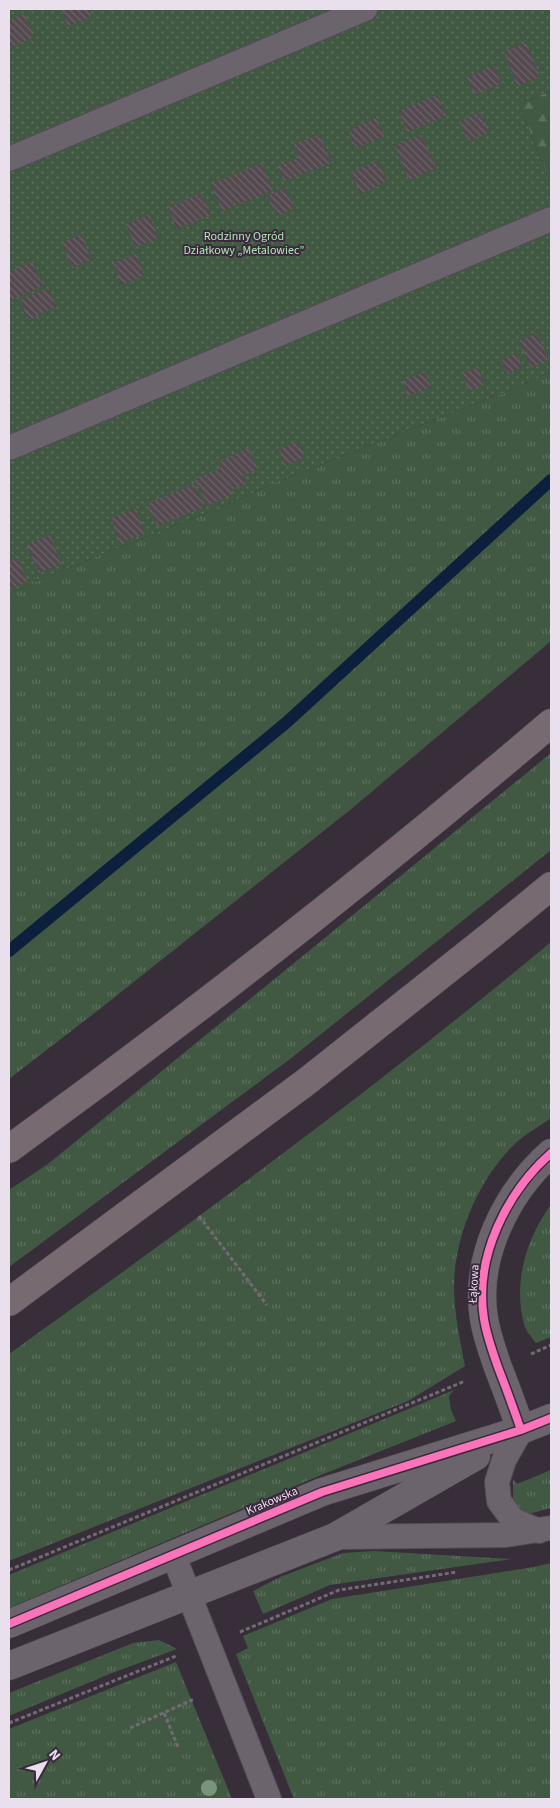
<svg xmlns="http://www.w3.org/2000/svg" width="560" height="1808" font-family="'Source Sans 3',sans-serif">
	<defs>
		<pattern id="grass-tufts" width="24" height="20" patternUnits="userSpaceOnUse" patternTransform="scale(1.25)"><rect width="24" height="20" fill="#415943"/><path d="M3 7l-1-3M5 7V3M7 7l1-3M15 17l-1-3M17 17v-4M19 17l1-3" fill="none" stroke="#5d705e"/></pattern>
		<pattern id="forest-firs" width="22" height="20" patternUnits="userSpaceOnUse" patternTransform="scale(1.25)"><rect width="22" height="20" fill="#415943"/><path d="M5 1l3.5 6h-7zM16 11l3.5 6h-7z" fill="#5d705e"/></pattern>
		<pattern id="park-dots" width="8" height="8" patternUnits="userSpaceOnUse" patternTransform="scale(1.25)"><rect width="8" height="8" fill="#415943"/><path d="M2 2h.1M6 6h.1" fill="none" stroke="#5d705e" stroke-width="1.8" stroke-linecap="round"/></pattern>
		<pattern id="building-back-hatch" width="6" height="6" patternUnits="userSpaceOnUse" patternTransform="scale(1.25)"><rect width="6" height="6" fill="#53494e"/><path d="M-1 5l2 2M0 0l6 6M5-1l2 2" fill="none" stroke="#6c6368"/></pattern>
	</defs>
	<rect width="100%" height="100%" fill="#382e39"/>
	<path fill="url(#grass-tufts)" d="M551,372V641L350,810L101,1008L9,1079V593L93,558L239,500L269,485L513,389Z
		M551,753V850L290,1059L9,1267V1190L48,1164Z
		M551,942V1118C540,1126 527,1133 517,1142C480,1175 454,1237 454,1286C454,1313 460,1340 465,1366L408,1401L9,1561V1354C193,1222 377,1087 551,942Z
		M551,1205V1337L536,1343C532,1338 527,1332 525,1327C512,1285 526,1238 551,1205Z
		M454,1390L449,1396L451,1410L456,1421L321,1475L9,1608V1575Z
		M551,1470V1508L525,1515L521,1514L513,1500V1479L517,1484Z
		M374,1551L512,1559L330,1585L263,1614L253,1591L280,1577L343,1553Z
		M551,1563V1799H294L236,1654L248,1648L243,1636L332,1599L534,1567Z
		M159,1640L177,1649L112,1673L9,1716V1693L133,1643Z
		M176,1662L232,1799H9V1729Z"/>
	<path fill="url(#forest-firs)" d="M551,91V185L520,107V103Z"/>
	<path fill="url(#park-dots)" d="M9,9H551V91L520,103V107L551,185V372L513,389L269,485L239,500L93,558L9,593Z"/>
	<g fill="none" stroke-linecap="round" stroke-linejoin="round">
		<path stroke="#0c203e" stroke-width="12" d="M9,951L287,722L551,480"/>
	</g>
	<path fill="url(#building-back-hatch)" d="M61,9H88L91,17L68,26Z
		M24,14L34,37L9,48V21Z
		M526,43L540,77L517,86L504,51Z
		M494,66L501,84L474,94L467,77Z
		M437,95L446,116L407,132L399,111Z
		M480,112L489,132L468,141L459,122Z
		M377,118L384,137L356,148L349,130Z
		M320,135L331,163L284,181L278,166L299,158L294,144Z
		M421,135L436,168L409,180L395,146Z
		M377,161L387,181L361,194L351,173Z
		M262,163L273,190L222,211L211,184Z
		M285,188L294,208L277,216L267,196Z
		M201,193L211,215L177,229L168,208Z
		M149,215L159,238L135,247L126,224Z
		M82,235L91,260L72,268L62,242Z
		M136,254L144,275L122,285L113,263Z
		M32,262L43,286L9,301V272Z
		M48,288L56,307L29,320L20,300Z
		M536,333L549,359L531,368L519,341Z
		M516,353L522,367L508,374L501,361Z
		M478,368L484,385L469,390L462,373Z
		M425,372L431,387L408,396L403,381Z
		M298,442L304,458L285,466L279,449Z
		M248,448L258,469L242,476L246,484L230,490L233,494L207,506L195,479L221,468L218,463Z
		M194,484L204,507L157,526L147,504Z
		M136,509L145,534L119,543L111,518Z
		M50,535L61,564L39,573L27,545Z
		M18,558L27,582L9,589V562Z"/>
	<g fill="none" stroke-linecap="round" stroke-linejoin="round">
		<g stroke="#534c55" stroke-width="26">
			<path id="service" d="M9,159L365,9
				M9,448L551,219
				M521,1430L504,1460L497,1482L499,1501L513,1520L539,1531
				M335,1537L506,1535L551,1528
				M173,1554L269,1799"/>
		</g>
		<g stroke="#534c55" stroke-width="29">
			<path id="minor" d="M521,1430C514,1410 507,1390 499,1370C493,1353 487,1337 484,1319C474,1258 506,1193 551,1153"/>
		</g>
		<g stroke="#534c55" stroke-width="29">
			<path id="tertiary" d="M9,1624L322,1492L521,1430L551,1418
				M9,1666L335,1537L476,1456"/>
		</g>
		<g stroke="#534c55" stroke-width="29">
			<path id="motorway" d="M9,1149C195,1014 376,872 551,723
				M9,1302L306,1082L490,936L551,886"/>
		</g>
		<path stroke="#726b74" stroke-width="3" stroke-dasharray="4 2.5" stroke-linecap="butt" d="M199,1216L267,1305
			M531,1354L551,1345
			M9,1570L465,1381
			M240,1632L339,1590L457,1572
			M164,1713L178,1747
			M9,1723L176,1656
			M130,1728L194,1699"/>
		<use href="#service" stroke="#6c646d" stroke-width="24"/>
		<use href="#minor" stroke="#6c646d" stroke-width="28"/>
		<use href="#tertiary" stroke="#6c646d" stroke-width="28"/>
		<use href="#motorway" stroke="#776a70" stroke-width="28"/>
		<g stroke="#3b2a3d" stroke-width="11">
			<path id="cycleway" d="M521,1430C514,1410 507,1390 499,1370C493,1353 487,1337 484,1319C474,1258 506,1193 551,1153
				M9,1624L322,1492L521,1430L551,1418"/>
		</g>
		<use href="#cycleway" stroke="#fb73b8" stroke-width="8"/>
	</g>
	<circle fill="#78947b" cx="209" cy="1788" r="8"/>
	<g text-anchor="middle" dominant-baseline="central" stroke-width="4" stroke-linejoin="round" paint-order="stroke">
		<g font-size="12" fill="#ace8b1" stroke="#3b2a3d">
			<text x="244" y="236">Rodzinny Ogród<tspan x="244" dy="14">Działkowy „Metalowiec”</tspan></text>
		</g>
		<g font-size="12" fill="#eadfec" stroke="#3b2a3d">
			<text transform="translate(474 1284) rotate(-87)">Łąkowa</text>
			<text transform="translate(272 1501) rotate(-23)">Krakowska</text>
		</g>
	</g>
	<rect width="560" height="1808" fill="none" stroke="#eadfec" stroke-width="20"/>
	<g transform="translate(45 1763) rotate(50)" stroke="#3b2a3d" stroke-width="4" paint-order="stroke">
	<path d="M0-4L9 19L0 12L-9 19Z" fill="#eadfec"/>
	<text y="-8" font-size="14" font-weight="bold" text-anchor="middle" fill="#eadfec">N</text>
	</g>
</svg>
